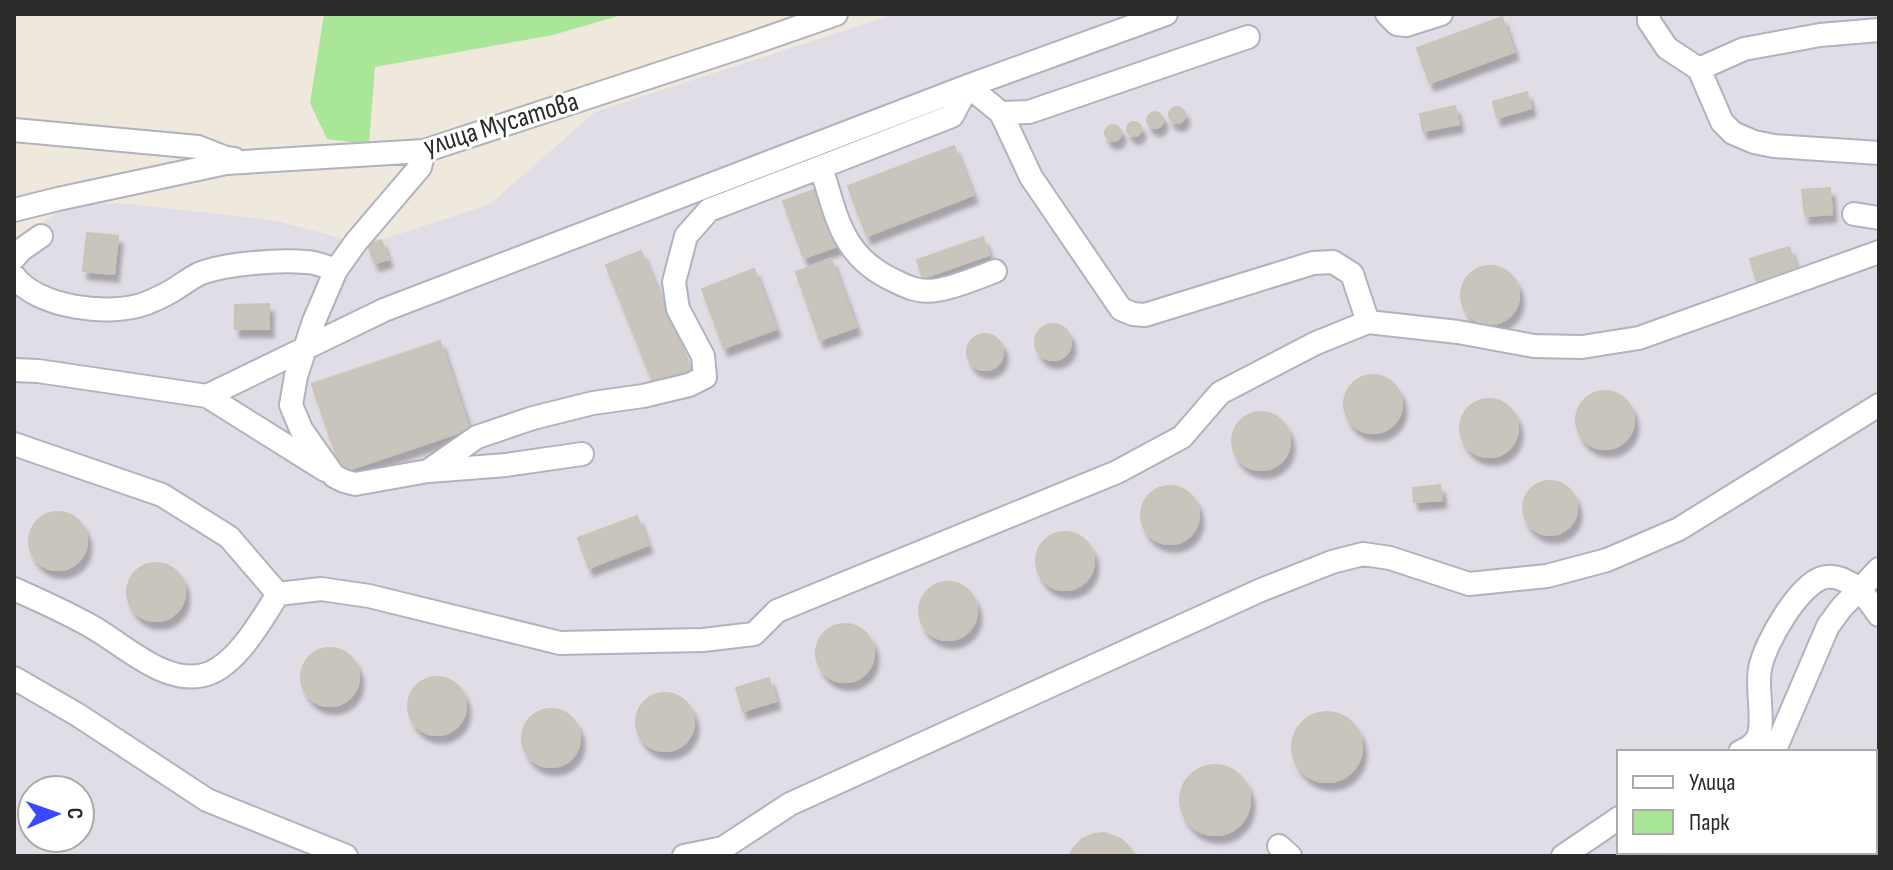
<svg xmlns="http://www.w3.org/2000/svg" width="1893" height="870" font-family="'Sofia Sans Condensed',sans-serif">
	<defs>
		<filter id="shadow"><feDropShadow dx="4.5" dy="8" stdDeviation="2" flood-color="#0004"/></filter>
	</defs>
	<rect width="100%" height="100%" fill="#eee8dd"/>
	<path fill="#e1dde6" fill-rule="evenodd" d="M895,14H1879V856H14V241L69,205L118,203L273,220L356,242L373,236L381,240L490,204L595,112ZM1619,752H1875V852H1619ZM32,790H80V838H32Z"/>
	<path fill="#aae697" d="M324,14H625L553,35L375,67L369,144L327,139L310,103Z"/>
	<path fill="#c9c5bc" stroke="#c9c4b6" stroke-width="2" filter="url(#shadow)" d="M1502,17L1514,52L1430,83L1417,48Z
		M1527,92L1531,108L1497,118L1493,102Z
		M1455,106L1459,124L1423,131L1420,114Z
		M1169 115a8 8 0 1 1 16 0a8 8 0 1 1-16 0Z
		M1147 120a8 8 0 1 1 16 0a8 8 0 1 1-16 0Z
		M1127 129a7 7 0 1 1 14 0a7 7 0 1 1-14 0Z
		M1105 133a8 8 0 1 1 16 0a8 8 0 1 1-16 0Z
		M954,146L973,195L867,236L848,186Z
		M822,187L843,244L804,258L783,201Z
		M1830,188L1832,214L1805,216L1802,190Z
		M87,233L118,236L114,274L83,271Z
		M983,237L989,255L923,278L917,260Z
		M381,240L388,259L375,263L368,245Z
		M1789,247L1798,275L1759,288L1750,259Z
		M641,251L689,370L654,384L606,265Z
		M831,259L856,327L820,340L796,272Z
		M1461 295a29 29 0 1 1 58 0a29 29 0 1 1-58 0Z
		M754,269L776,329L724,348L702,289Z
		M269,304V329H235V305Z
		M1035 342a18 18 0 1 1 36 0a18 18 0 1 1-36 0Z
		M967 352a18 18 0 1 1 36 0a18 18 0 1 1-36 0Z
		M440,341L469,429L342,472L312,384Z
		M1344 404a29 29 0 1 1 58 0a29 29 0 1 1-58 0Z
		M1576 420a29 29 0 1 1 58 0a29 29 0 1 1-58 0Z
		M1460 428a29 29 0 1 1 58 0a29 29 0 1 1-58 0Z
		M1232 441a29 29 0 1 1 58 0a29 29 0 1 1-58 0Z
		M1523 508a27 27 0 1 1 54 0a27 27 0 1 1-54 0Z
		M1440,485L1442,500L1414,502L1413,488Z
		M1141 515a29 29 0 1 1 58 0a29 29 0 1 1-58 0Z
		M29 541a29 29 0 1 1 58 0a29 29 0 1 1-58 0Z
		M637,516L648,545L589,568L578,538Z
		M1036 561a29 29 0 1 1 58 0a29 29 0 1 1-58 0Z
		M127 592a29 29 0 1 1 58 0a29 29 0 1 1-58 0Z
		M919 611a29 29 0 1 1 58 0a29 29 0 1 1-58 0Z
		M816 653a29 29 0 1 1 58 0a29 29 0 1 1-58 0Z
		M301 677a29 29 0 1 1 58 0a29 29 0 1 1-58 0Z
		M408 706a29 29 0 1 1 58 0a29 29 0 1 1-58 0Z
		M769,678L776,701L743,711L736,688Z
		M636 722a29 29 0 1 1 58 0a29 29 0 1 1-58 0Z
		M522 738a29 29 0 1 1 58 0a29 29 0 1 1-58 0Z
		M1292 747a35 35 0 1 1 70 0a35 35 0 1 1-70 0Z
		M1180 800a35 35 0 1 1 70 0a35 35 0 1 1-70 0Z
		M1104,833L1121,839L1130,848L1135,856H1069L1073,849L1082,839L1094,834Z
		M1797,852H1861L1859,856H1799Z"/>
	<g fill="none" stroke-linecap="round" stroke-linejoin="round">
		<g stroke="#b1b1bf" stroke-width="26">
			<path id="minor" d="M1387,14L1397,24L1406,25L1441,14
				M1649,14V21L1667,48L1699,69L1722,122L1733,133L1754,142L1774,146L1879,153
				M1699,69L1744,49L1820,35L1879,30
				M1001,113L1031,177L1121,309L1133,314L1145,315L1313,263L1333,262L1352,274L1368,322
				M14,130L198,147L226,158L234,159
				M424,151L420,167L356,242L336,270L314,321L296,376L291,405L301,429L334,476L344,481L355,484L428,471L477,437L533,418L593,403L643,396L689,385L705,377L703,356L678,309L674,282L686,236L709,210L821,167
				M14,210L58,199L226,163L424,151L747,45L836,14
				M1854,214L1879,218
				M14,258L21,250L41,236
				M995,271C977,278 956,287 937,290C921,293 909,288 895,281C842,257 837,218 821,167L952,116L968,86L1001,113L1029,112L1248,37
				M14,276C37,308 111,317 147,303C156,299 166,295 175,289C183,284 192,277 201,273C229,263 277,260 306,262C316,262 326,267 336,270
				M14,370L38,371L207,396L384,310L968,86L1166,14
				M207,396L325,470
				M14,444L162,495L229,537L278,594
				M429,471L506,465L582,454
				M1879,569L1860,589L1879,615
				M14,589C39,600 63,611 87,624C122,642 167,690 210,673C239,661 262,619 278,594
				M278,594L321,589L369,596L560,643L703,640L754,634L777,611L1117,472L1182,437L1220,393L1316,343L1368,322L1458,332L1534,346L1582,347L1639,338L1879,252
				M14,678L78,715L207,800L346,856
				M1740,752C1748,748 1754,745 1758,737C1765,722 1756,688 1760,669C1764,644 1801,580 1826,577C1839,575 1849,583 1860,589L1842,607L1828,626L1774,752
				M1279,846L1290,856
				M684,856L723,848L790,804L1261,590L1332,562L1363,554L1390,558L1469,584L1547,576L1607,560L1679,529L1879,405
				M1563,856L1619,818
				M1706,856L1710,852"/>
		</g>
		<use href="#minor" stroke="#fff" stroke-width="22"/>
	</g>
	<g text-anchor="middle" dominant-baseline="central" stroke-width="6" stroke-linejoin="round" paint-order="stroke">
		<g font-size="28" fill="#2b2b2b" stroke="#fff">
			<text transform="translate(501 124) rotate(-17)">улица Мусатова</text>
		</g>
	</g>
	<rect width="1893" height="870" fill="none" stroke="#2b2b2b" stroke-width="32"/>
	<rect x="1617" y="750" width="260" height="104" fill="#ffffff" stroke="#aaaaaa" stroke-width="2"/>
	<rect x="1633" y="776" width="40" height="12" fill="#ffffff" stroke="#aaaaaa" stroke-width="2"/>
	<text x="1689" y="790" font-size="24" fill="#2b2b2b">Улица</text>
	<rect x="1633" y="810" width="40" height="24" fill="#aae697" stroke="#aaaaaa" stroke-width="2"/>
	<text x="1689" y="830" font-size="24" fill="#2b2b2b">Парк</text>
	<g transform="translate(56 814) rotate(88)"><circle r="38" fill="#ffffff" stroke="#aaaaaa" stroke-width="2"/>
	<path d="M0-6L14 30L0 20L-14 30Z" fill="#3849ff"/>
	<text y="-12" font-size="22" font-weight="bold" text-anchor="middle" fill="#2b2b2b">С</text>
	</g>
</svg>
